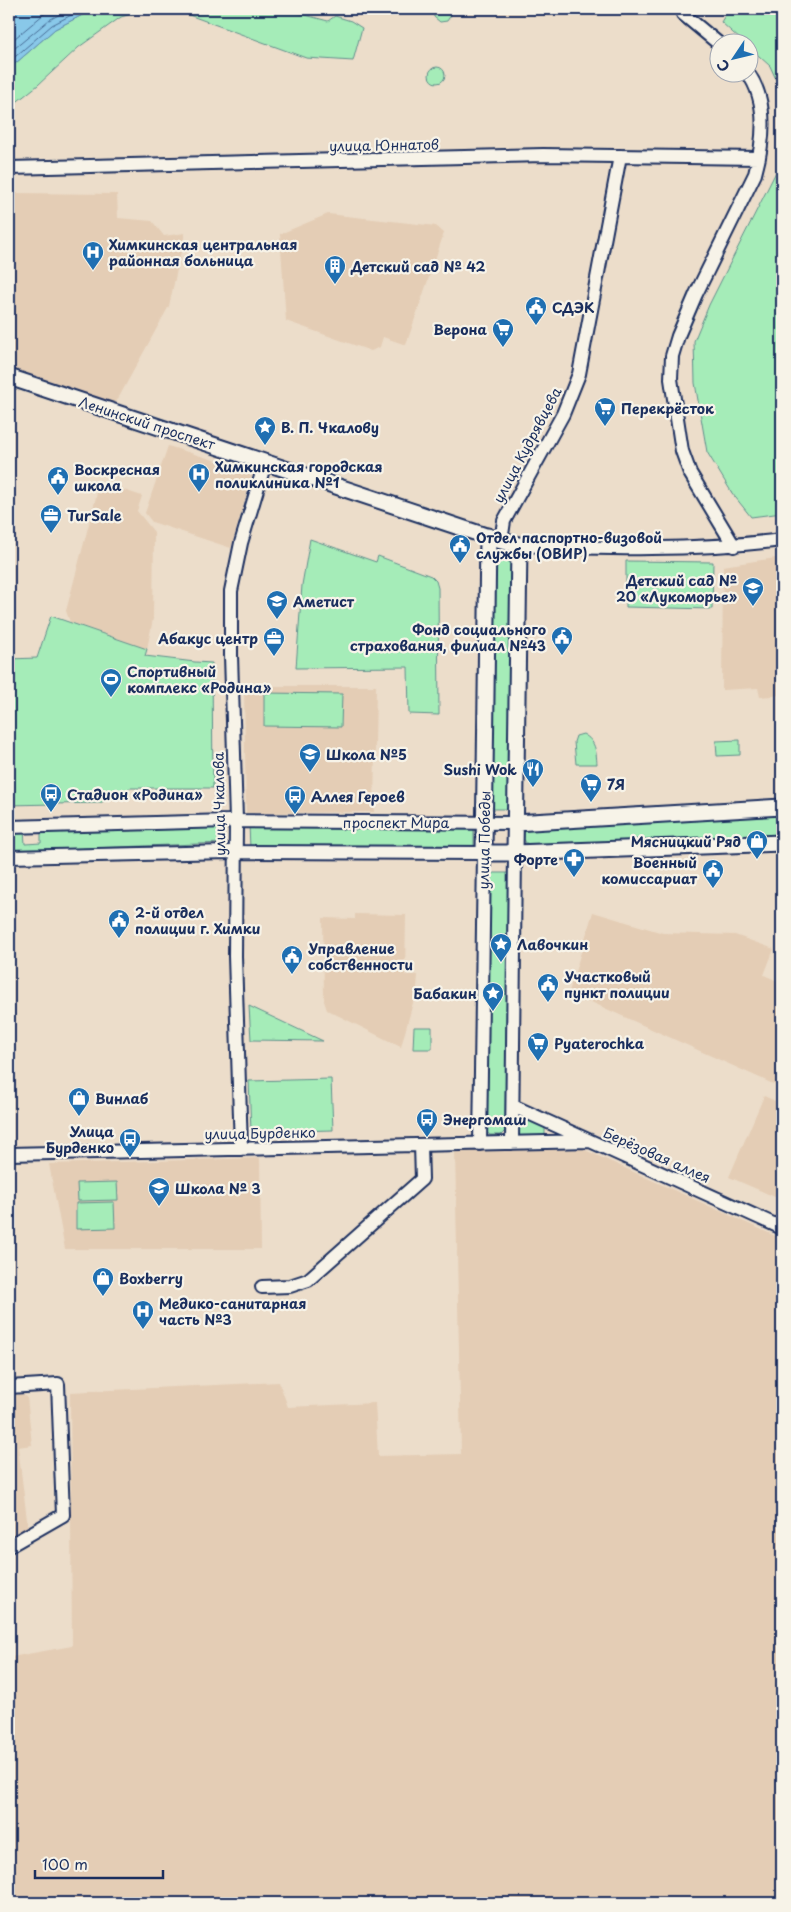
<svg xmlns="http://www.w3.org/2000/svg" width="791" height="1912" font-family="'Playpen Sans',sans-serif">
	<rect width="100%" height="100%" fill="#ecddca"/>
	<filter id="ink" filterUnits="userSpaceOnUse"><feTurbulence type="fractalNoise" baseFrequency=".02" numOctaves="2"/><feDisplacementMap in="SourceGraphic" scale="10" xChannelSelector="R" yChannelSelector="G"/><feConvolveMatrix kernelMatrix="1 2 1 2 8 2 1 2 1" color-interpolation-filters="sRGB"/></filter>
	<g filter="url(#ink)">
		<path fill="#e4cdb5" d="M9,193L117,194L118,218L152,221L164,236L185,233L169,306L113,408L9,371Z
			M328,214L436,226L444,233L406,345L383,337L380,347L371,351L286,321L280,234Z
			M168,446L253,472L231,548L152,522L145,513Z
			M100,482L142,496L137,511L154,532L153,619L147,649L70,622L66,611Z
			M782,557V695L760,697L758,688L722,690L723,566Z
			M244,686H376L374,812L246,813Z
			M593,912L663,933L735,935L774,949L764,975L782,983V1088L569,992Z
			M355,914L406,915L405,975H418L417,988L401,1047L327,1010L324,1001L323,918L355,919Z
			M764,1096L782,1104V1200L729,1177Z
			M574,1145L782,1239V1903H9V1651L11,1657L72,1646L70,1392L279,1382L288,1407L375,1403L378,1456L461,1454L455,1149Z
			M260,1158L261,1249H65L49,1164Z
			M22,1394L27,1397L32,1445L18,1447L28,1528L9,1541V1395Z"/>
		<path fill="#a5ecb8" stroke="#608e8b" d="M94,9H148L121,17L79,47L38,85L9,108V69L55,29Z
			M163,9H292L294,12L328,21L335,16L351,21L362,28L353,61L306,58L178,11Z
			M433,9H451V15L447,21L440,22L434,17Z
			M729,9H782V513L751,517L732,493L707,452L695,383L694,341L709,305L782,160L780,88L770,66L749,47L748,42H743L721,22Z
			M429 75a8 8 0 1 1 16 0a8 8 0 1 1-16 0Z
			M310,539L376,562L378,556L431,576L436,581L438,588L439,715L409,714L408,667L296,668L302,585Z
			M496,553H510L513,558L510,809H488L492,558Z
			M626,561L713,562L712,609L626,607Z
			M51,616L147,649L145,656L195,662L212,663L213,788H130L100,803L9,805V659L37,658Z
			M264,693L342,694L341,727L264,726Z
			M583,734C596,741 596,751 597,764H576L574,742L576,736Z
			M740,740V755L717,756L716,741Z
			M782,815V835L535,846L526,843L524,839L525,829L530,826Z
			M249,824L474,826V848H250Z
			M224,827V843L9,851V831L24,830L25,844L41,843V833Z
			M487,873H508L505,1131L501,1135H490L485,1131Z
			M249,1006L323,1041L251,1040Z
			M414,1027H432V1049H413Z
			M331,1079L333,1130L251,1132L249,1081Z
			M524,1116L545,1126V1136L519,1137L518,1125Z
			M117,1182L118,1200L78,1201L77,1183Z
			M114,1202L115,1228L76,1229V1203Z"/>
		<path fill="#89c8e9" stroke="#5d8bb1" d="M9,9H94L55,29L9,69Z"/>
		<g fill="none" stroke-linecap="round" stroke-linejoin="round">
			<path stroke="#476c96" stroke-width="1" d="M9,43L44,14L53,9
				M9,53L49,20L70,9
				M9,62L52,25L83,9"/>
			<g stroke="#1b2f5e" stroke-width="16">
				<path id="minor" d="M683,14L718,43
					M9,168L543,155L759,158
					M501,541L504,521L563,414L579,374L620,156
					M519,545C608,549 694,551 782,540
					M734,546L690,473L682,451L671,379L672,356L678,336L696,294L755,174C764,141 769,101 747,72
					M9,827L228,821L515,823
					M9,857L229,852L484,853L480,1144
					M513,1106L782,1228
					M512,1143L515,853
					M241,1149L235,956L236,820L231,655V591L241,543L265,463
					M9,1154L590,1141
					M262,1287L290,1286L308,1280L422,1179L421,1145
					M9,1387L58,1384L63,1515L9,1546"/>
			</g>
			<g stroke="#1b2f5e" stroke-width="19">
				<path id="major" d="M9,377L501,541L519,545L515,853
					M488,536L484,853H515L782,843
					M515,823L782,807"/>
			</g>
			<use href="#minor" stroke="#f7f3e8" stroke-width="12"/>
			<use href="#major" stroke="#f7f3e8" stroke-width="15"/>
		</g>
	</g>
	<defs>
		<g id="hospital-pin" transform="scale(1.125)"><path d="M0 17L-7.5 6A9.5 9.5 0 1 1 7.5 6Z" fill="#1f6fb2" stroke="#f7f3e8"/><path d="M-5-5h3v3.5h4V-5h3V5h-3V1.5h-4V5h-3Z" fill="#fff"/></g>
		<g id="building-pin" transform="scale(1.125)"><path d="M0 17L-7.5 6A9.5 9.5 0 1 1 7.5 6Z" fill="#1f6fb2" stroke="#f7f3e8"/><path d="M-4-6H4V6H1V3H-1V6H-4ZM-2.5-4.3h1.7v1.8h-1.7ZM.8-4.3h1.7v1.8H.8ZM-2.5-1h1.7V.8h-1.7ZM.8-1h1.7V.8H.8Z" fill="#fff"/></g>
		<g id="civic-pin" transform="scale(1.125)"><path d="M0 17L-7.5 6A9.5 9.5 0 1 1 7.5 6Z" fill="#1f6fb2" stroke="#f7f3e8"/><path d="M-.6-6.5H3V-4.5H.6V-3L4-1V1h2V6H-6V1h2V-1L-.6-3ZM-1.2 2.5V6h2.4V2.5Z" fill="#fff"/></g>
		<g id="supermarket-pin" transform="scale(1.125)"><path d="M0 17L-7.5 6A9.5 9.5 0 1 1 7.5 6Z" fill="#1f6fb2" stroke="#f7f3e8"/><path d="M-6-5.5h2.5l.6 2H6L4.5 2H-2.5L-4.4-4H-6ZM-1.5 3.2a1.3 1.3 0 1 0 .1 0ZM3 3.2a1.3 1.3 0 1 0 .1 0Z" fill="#fff"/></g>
		<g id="sight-pin" transform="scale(1.125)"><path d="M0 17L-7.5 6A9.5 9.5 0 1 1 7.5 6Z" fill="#1f6fb2" stroke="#f7f3e8"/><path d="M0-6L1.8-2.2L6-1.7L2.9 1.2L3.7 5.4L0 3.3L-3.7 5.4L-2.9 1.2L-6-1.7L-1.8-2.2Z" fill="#fff"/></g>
		<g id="office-pin" transform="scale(1.125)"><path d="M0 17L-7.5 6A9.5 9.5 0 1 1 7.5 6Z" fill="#1f6fb2" stroke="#f7f3e8"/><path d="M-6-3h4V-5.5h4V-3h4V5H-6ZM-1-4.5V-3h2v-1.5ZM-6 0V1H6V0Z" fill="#fff"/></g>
		<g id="school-pin" transform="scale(1.125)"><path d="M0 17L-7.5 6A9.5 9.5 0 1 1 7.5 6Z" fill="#1f6fb2" stroke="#f7f3e8"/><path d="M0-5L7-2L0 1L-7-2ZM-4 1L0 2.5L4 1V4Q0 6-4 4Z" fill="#fff"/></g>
		<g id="stadium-pin" transform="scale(1.125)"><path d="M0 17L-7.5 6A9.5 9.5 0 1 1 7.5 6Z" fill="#1f6fb2" stroke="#f7f3e8"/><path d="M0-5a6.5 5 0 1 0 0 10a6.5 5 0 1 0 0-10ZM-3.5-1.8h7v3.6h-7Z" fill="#fff"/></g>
		<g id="restaurant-pin" transform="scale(1.125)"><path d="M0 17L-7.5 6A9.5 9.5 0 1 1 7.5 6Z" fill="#1f6fb2" stroke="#f7f3e8"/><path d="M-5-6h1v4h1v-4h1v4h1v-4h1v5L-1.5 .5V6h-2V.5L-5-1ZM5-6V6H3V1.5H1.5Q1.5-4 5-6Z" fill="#fff"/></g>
		<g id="bus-pin" transform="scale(1.125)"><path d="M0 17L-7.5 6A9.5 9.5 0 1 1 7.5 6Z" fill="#1f6fb2" stroke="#f7f3e8"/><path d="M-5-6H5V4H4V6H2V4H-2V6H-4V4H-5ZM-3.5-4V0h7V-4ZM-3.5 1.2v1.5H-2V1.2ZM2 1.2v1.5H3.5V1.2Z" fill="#fff"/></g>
		<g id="shop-pin" transform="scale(1.125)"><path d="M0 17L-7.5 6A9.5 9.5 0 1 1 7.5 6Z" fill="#1f6fb2" stroke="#f7f3e8"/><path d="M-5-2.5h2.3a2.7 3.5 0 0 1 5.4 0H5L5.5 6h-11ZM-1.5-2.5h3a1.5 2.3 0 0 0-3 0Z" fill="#fff"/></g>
		<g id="pharmacy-pin" transform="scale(1.125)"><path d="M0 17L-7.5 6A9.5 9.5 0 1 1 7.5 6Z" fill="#1f6fb2" stroke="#f7f3e8"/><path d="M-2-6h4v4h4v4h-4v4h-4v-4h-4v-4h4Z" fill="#fff"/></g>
	</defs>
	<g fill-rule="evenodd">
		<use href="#hospital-pin" x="93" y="252"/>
		<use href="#building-pin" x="335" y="266"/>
		<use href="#civic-pin" x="536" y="307"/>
		<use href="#supermarket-pin" x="503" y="329"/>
		<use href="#supermarket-pin" x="605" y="408"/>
		<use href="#sight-pin" x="265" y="427"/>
		<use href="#hospital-pin" x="199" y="474"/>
		<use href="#civic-pin" x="58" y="477"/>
		<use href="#office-pin" x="51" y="515"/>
		<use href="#civic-pin" x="460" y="545"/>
		<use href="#school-pin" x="753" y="588"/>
		<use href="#school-pin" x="277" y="601"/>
		<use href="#civic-pin" x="562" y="637"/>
		<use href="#office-pin" x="274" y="638"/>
		<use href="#stadium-pin" x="111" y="679"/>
		<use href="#school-pin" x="310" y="754"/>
		<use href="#restaurant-pin" x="533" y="769"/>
		<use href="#supermarket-pin" x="591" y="784"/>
		<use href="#bus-pin" x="51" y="794"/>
		<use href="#bus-pin" x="295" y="796"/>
		<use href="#shop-pin" x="757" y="841"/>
		<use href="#pharmacy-pin" x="574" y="859"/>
		<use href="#civic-pin" x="713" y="870"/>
		<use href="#civic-pin" x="119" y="920"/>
		<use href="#sight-pin" x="501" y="944"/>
		<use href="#civic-pin" x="292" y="956"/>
		<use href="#civic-pin" x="548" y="984"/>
		<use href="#sight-pin" x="493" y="993"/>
		<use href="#supermarket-pin" x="538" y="1043"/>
		<use href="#shop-pin" x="79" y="1098"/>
		<use href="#bus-pin" x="427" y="1119"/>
		<use href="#bus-pin" x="130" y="1139"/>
		<use href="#school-pin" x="159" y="1188"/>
		<use href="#shop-pin" x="103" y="1278"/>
		<use href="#hospital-pin" x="143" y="1311"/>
	</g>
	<g text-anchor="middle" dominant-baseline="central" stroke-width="4.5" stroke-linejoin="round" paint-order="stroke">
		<g font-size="14" fill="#1b2f5e" stroke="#f7f3e8">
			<text transform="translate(384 145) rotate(-1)">улица Юннатов</text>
			<text transform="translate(147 423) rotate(18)">Ленинский проспект</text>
			<text transform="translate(527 445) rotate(-62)">улица Кудрявцева</text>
			<text transform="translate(219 804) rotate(-91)">улица Чкалова</text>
			<text x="396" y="822">проспект Мира</text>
			<text transform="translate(484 840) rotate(-89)">улица Победы</text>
			<text transform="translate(260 1133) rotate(-1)">улица Бурденко</text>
			<text transform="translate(657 1155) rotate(24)">Берёзовая аллея</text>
		</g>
		<g font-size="14" font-weight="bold" fill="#1b2f5e" stroke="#f7f3e8" text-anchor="start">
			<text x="109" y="244">Химкинская центральная<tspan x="109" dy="16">районная больница</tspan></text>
			<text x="351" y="266">Детский сад № 42</text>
			<text x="552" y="307">СДЭК</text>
			<text x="487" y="329" text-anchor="end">Верона</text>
			<text x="621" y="408">Перекрёсток</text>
			<text x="281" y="427">В. П. Чкалову</text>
			<text x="215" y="466">Химкинская городская<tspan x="215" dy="16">поликлиника №1</tspan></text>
			<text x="74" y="469">Воскресная<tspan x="74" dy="16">школа</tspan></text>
			<text x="67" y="515">TurSale</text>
			<text x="476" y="537">Отдел паспортно-визовой<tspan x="476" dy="16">службы (ОВИР)</tspan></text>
			<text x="737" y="580" text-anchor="end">Детский сад №<tspan x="737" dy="16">20 «Лукоморье»</tspan></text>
			<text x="293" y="601">Аметист</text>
			<text x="546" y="629" text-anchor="end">Фонд социального<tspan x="546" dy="16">страхования, филиал №43</tspan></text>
			<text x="258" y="638" text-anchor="end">Абакус центр</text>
			<text x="127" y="671">Спортивный<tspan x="127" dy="16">комплекс «Родина»</tspan></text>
			<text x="326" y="754">Школа №5</text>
			<text x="517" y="769" text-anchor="end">Sushi Wok</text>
			<text x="607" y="784">7Я</text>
			<text x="67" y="794">Стадион «Родина»</text>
			<text x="311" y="796">Аллея Героев</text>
			<text x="741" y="841" text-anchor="end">Мясницкий Ряд</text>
			<text x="558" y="859" text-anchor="end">Форте</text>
			<text x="697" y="862" text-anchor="end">Военный<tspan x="697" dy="16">комиссариат</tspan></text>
			<text x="135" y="912">2-й отдел<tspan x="135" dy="16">полиции г. Химки</tspan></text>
			<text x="517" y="944">Лавочкин</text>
			<text x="308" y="948">Управление<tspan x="308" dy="16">собственности</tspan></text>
			<text x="564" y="976">Участковый<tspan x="564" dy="16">пункт полиции</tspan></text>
			<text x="477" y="993" text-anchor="end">Бабакин</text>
			<text x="554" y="1043">Pyaterochka</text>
			<text x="95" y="1098">Винлаб</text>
			<text x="443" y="1119">Энергомаш</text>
			<text x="114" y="1131" text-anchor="end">Улица<tspan x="114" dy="16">Бурденко</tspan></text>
			<text x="175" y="1188">Школа № 3</text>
			<text x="119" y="1278">Boxberry</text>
			<text x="159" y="1303">Медико-санитарная<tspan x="159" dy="16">часть №3</tspan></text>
		</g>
	</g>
	<rect width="791" height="1912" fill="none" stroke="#f7f3e8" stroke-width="30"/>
	<rect x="15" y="15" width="761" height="1882" fill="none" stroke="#1b2f5e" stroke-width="2" filter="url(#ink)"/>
	<g transform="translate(734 58) rotate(235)"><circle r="24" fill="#f7f3e8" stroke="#9fa5b1"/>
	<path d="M0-4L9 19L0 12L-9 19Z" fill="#1f6fb2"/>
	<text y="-8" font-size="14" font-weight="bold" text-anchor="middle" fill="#1b2f5e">С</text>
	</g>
	<path d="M35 1870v8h128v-8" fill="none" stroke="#1b2f5e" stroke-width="2.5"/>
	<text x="42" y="1870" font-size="15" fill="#1b2f5e" stroke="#f7f3e8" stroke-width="4" paint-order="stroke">100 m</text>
</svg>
